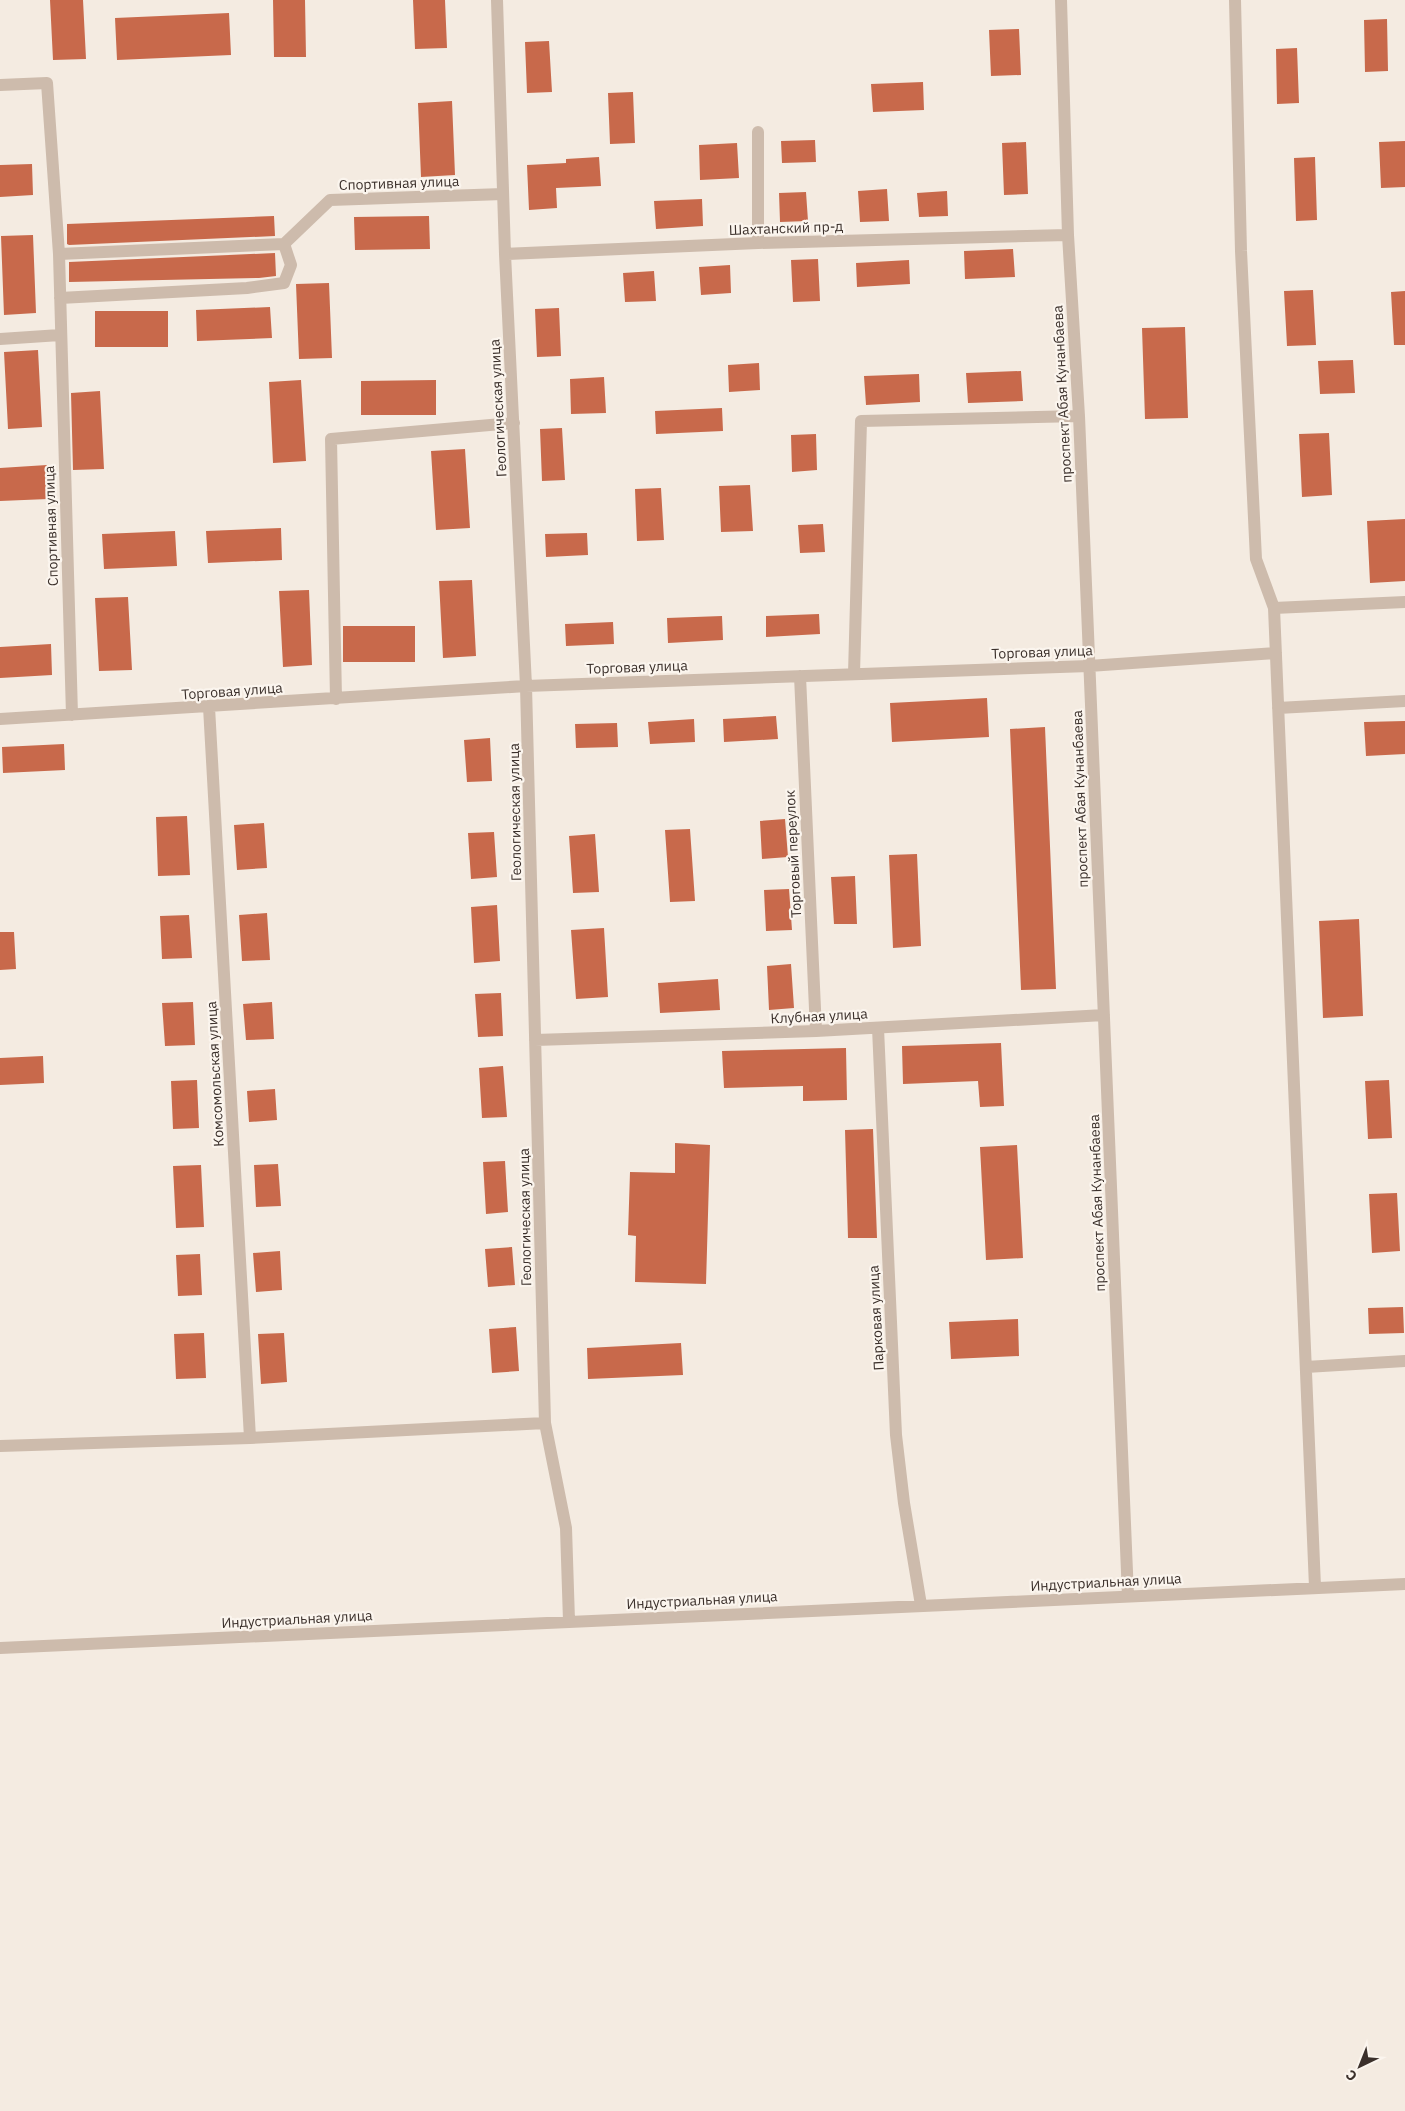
<svg xmlns="http://www.w3.org/2000/svg" width="1405" height="2111" font-family="'IBM Plex Sans',sans-serif">
	<rect width="100%" height="100%" fill="#f4ebe1"/>
	<path fill="#c8694b" d="M50,0H83L86,59L53,60Z
		M273,0H305L306,57H274Z
		M413,0H445L447,48L415,49Z
		M229,13L231,55L117,60L115,18Z
		M1387,19L1388,71L1365,72L1364,20Z
		M1019,29L1021,75L991,76L989,30Z
		M549,41L552,92L527,93L525,42Z
		M1297,48L1299,103L1277,104L1276,49Z
		M923,82L924,110L873,112L871,84Z
		M633,92L635,143L610,144L608,93Z
		M452,101L455,175L421,177L418,103Z
		M815,140L816,162L782,163L781,141Z
		M1405,141V187L1381,188L1379,142Z
		M1026,142L1028,194L1004,195L1002,143Z
		M737,143L739,178L700,180L699,145Z
		M599,157L601,186L556,188L557,208L529,210L527,165L566,163V159Z
		M1315,157L1317,220L1296,221L1294,158Z
		M32,164L33,195L0,197V165Z
		M887,189L889,221L860,222L858,191Z
		M947,191L948,216L919,217L917,193Z
		M806,192L808,221L780,222L779,193Z
		M702,199L703,226L656,229L654,201Z
		M274,216L275,236L69,245L67,244V224Z
		M429,216L430,249L355,250L354,217Z
		M33,235L36,313L4,315L1,236Z
		M1013,249L1015,277L965,279L964,251Z
		M275,253L276,276L259,278L69,282V262Z
		M818,259L820,301L793,302L791,260Z
		M909,260L910,284L857,287L856,263Z
		M730,265L731,293L701,295L699,267Z
		M654,271L656,301L625,302L623,273Z
		M329,283L332,358L299,359L296,284Z
		M1313,290L1316,345L1287,346L1284,291Z
		M1405,291V345H1394L1391,292Z
		M270,307L272,338L197,341L196,310Z
		M559,308L561,356L537,357L535,309Z
		M95,311H168V347H95Z
		M1185,327L1188,418L1145,419L1142,328Z
		M38,350L42,427L8,429L4,352Z
		M1353,360L1355,393L1320,394L1318,361Z
		M759,363L760,390L729,392L728,365Z
		M1021,371L1023,401L968,403L966,373Z
		M919,374L920,402L866,405L864,376Z
		M604,377L606,413L571,414L570,379Z
		M301,380L306,461L273,463L269,382Z
		M436,380V415H361V381Z
		M100,391L104,469L73,470L71,393Z
		M722,408L723,431L656,434L655,411Z
		M562,428L565,480L542,481L540,429Z
		M1329,433L1332,495L1302,497L1299,434Z
		M816,434L817,470L792,472L791,435Z
		M465,449L470,528L436,530L431,451Z
		M47,465L48,499L0,501V468Z
		M750,485L753,531L721,532L719,486Z
		M661,488L664,540L637,541L635,489Z
		M1405,519V581L1370,583L1367,521Z
		M823,524L825,552L800,553L798,525Z
		M281,528L282,560L208,563L206,531Z
		M175,531L177,566L104,569L102,534Z
		M587,533L588,555L546,557L545,534Z
		M472,580L476,656L443,658L439,581Z
		M309,590L312,665L283,667L279,591Z
		M128,597L132,670L99,671L95,598Z
		M819,614L820,634L766,637V616Z
		M722,616L723,640L668,643L667,618Z
		M613,622L614,644L566,646L565,624Z
		M343,626H415V662H343Z
		M51,644L52,675L0,678V647Z
		M987,698L989,737L892,742L890,703Z
		M776,716L778,739L724,742L723,719Z
		M694,719L695,742L650,744L648,722Z
		M1405,721V754L1366,756L1364,722Z
		M617,723L618,747L576,748L575,724Z
		M1045,727L1056,989L1021,990L1010,729Z
		M490,738L492,781L467,782L464,740Z
		M64,744L65,770L3,773L2,747Z
		M187,816L190,875L158,876L156,817Z
		M785,819L788,857L762,859L760,821Z
		M264,823L267,868L237,870L234,825Z
		M690,829L695,901L670,902L665,830Z
		M494,832L497,877L471,879L468,833Z
		M595,834L599,892L573,893L569,836Z
		M917,854L921,946L893,948L889,855Z
		M855,876L857,924H834L831,877Z
		M789,889L792,930L766,931L764,890Z
		M497,905L500,961L474,963L471,907Z
		M267,913L270,960L242,961L239,915Z
		M189,915L192,958L162,959L160,916Z
		M1359,919L1363,1016L1323,1018L1319,921Z
		M604,928L608,997L576,999L571,930Z
		M0,932H14L16,969L0,970Z
		M791,964L794,1008L769,1010L767,966Z
		M718,979L720,1010L660,1013L658,983Z
		M501,993L503,1036L478,1037L475,994Z
		M193,1002L195,1045L165,1046L162,1003Z
		M272,1002L274,1039L246,1040L243,1004Z
		M1001,1043L1004,1106L980,1107L978,1081L903,1084L902,1046Z
		M846,1048L847,1100L803,1101V1086L724,1088L722,1051Z
		M43,1056L44,1083L0,1085V1058Z
		M503,1066L507,1117L482,1118L479,1068Z
		M197,1080L199,1128L173,1129L171,1081Z
		M1389,1080L1392,1138L1368,1139L1365,1081Z
		M275,1089L277,1120L249,1122L247,1091Z
		M873,1129L877,1238H848L845,1130Z
		M675,1143L710,1145L706,1284L635,1282L636,1236L628,1235L630,1172L675,1173Z
		M1017,1145L1023,1258L986,1260L980,1147Z
		M505,1161L508,1212L486,1214L483,1162Z
		M278,1164L281,1206L256,1207L254,1165Z
		M201,1165L204,1227L176,1228L173,1166Z
		M1397,1193L1400,1251L1372,1253L1369,1194Z
		M512,1247L515,1285L488,1287L485,1249Z
		M280,1251L282,1290L256,1292L253,1253Z
		M200,1254L202,1295L178,1296L176,1255Z
		M1403,1307L1404,1333L1369,1334L1368,1308Z
		M1018,1319L1019,1356L951,1359L949,1322Z
		M516,1327L519,1371L492,1373L489,1329Z
		M204,1333L206,1378L176,1379L174,1334Z
		M284,1333L287,1382L261,1384L258,1334Z
		M681,1343L683,1375L588,1379L587,1348Z"/>
	<g fill="none" stroke-linecap="round" stroke-linejoin="round">
		<path stroke="#cdbbac" stroke-width="12" d="M497,0L505,254L526,686L545,1423L566,1528L569,1621
			M1061,0L1068,235L1079,416L1128,1596
			M1235,0L1241,251L1256,559L1274,608L1315,1587
			M0,85L47,83L59,254L72,715
			M758,243V132
			M59,254L284,244L330,200L503,194
			M505,254L758,243L1068,235
			M60,298L247,288L284,283L291,265L284,244
			M0,339L60,335
			M1274,608L1405,602
			M854,674L861,421L1079,416
			M800,676L816,1031
			M336,699L331,439L514,423
			M209,707L250,1438
			M1278,708L1405,701
			M0,719L526,686L1089,666L1276,653
			M878,1028L896,1435L904,1503L921,1605
			M535,1040L816,1031L1104,1015
			M1306,1367L1405,1361
			M0,1446L250,1438L545,1423
			M0,1648L1405,1584"/>
	</g>
	<g text-anchor="middle" dominant-baseline="central" stroke-width="4.5" stroke-linejoin="round" paint-order="stroke">
		<g font-size="14" fill="#3b302b" stroke="#fbf5ee">
			<text transform="translate(399 183) rotate(-2)">Спортивная улица</text>
			<text transform="translate(786 228) rotate(-2)">Шахтанский пр-д</text>
			<text transform="translate(1062 394) rotate(-93)">проспект Абая Кунанбаева</text>
			<text transform="translate(498 408) rotate(-93)">Геологическая улица</text>
			<text transform="translate(51 526) rotate(-92)">Спортивная улица</text>
			<text transform="translate(1042 652) rotate(-2)">Торговая улица</text>
			<text transform="translate(637 667) rotate(-2)">Торговая улица</text>
			<text transform="translate(232 691) rotate(-4)">Торговая улица</text>
			<text transform="translate(1080 799) rotate(-92)">проспект Абая Кунанбаева</text>
			<text transform="translate(515 812) rotate(-91)">Геологическая улица</text>
			<text transform="translate(793 854) rotate(-93)">Торговый переулок</text>
			<text transform="translate(819 1016) rotate(-3)">Клубная улица</text>
			<text transform="translate(215 1074) rotate(-93)">Комсомольская улица</text>
			<text transform="translate(1097 1203) rotate(-92)">проспект Абая Кунанбаева</text>
			<text transform="translate(525 1217) rotate(-91)">Геологическая улица</text>
			<text transform="translate(876 1318) rotate(-93)">Парковая улица</text>
			<text transform="translate(1106 1582) rotate(-3)">Индустриальная улица</text>
			<text transform="translate(702 1600) rotate(-3)">Индустриальная улица</text>
			<text transform="translate(297 1619) rotate(-3)">Индустриальная улица</text>
		</g>
	</g>
	<g transform="translate(1360 2066) rotate(223)" stroke="#fbf5ee" stroke-width="4" paint-order="stroke">
	<path d="M0-4L9 19L0 12L-9 19Z" fill="#3b302b"/>
	<text y="-8" font-size="14" font-weight="bold" text-anchor="middle" fill="#3b302b">С</text>
	</g>
</svg>
